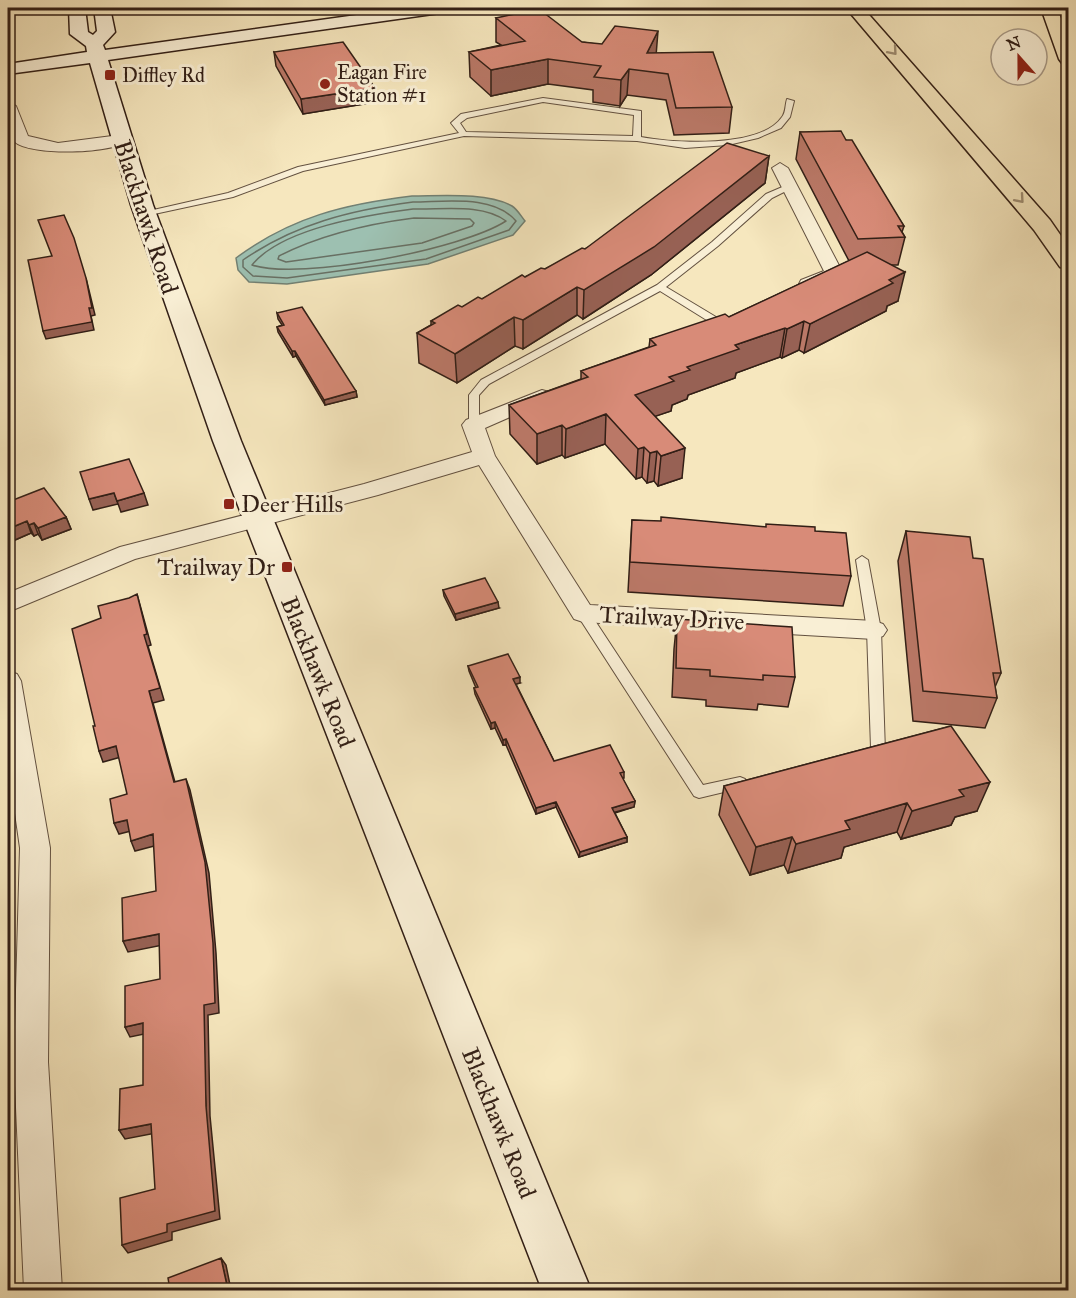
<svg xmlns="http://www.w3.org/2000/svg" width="1076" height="1298" font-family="'IM FELL Great Primer',serif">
	<rect width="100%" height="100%" fill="#f6e7be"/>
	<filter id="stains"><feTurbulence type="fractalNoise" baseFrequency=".00333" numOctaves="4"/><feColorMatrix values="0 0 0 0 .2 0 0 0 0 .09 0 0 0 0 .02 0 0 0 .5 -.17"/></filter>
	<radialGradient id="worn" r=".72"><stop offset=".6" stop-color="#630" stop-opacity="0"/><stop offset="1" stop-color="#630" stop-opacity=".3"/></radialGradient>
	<path fill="#9dc0b1" stroke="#728073" stroke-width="1.5" d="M412,196C441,196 487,192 512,206C517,209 521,216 525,221L513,235L428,264L287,284L249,282L238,270L236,258C291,217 345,204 412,196Z"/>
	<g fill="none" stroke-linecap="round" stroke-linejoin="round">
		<path stroke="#687064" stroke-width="1.5" d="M413,202C445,202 493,194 516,221L509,230L426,259L287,278L253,276L243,267V260C295,224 351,210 413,202Z
			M413,209C442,210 482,203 506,221C463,249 300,281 252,265C282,228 367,215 413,209Z
			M414,218L470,219L474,223L472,226L422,243L286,262L278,259L279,256C322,234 367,224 414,218Z"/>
		<g stroke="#635140" stroke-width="2">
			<path id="lane" d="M543,98L641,111V137C674,143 760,149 782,117C786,112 785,105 787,99L794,101L790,117L781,128L758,138L728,145L685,148L637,141L464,136L303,171L233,197L145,216L140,213L228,193L298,167L459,133L451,123L461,114ZM543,102L634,115L633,136L466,132L460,123L467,118Z
				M787,185L794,187L772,198L718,246L666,287L721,320V324H713L660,291L489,384L479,395V425L473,428L469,427V395L481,380L657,285L712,242L766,194Z
				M862,556L868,560L881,630L885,752L883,756L867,761L862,759L860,755L862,751L871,748L867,630L856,560Z
				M583,608L588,610L703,785L740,777L745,779L747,783L745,787L699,798L694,796L578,616L576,613Z"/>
		</g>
		<g stroke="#635140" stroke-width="2">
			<path id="street" d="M8,101L16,106L28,136L58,143L120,135L128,140C116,154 30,156 15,142C5,133 7,112 8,101Z
				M780,163L788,168L843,273C836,283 813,291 801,288L799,284L801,280L824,271L772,168Z
				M542,390L549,392L552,396L549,400L485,428L495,456L590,605L874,621L883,624L887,630L883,636L874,639L583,622L574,619L479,465L378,495L135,559L8,612V593L120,547L364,484L472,452L462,425L466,420Z
				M8,671L17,674L21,681L50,848L48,1062L62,1290H24L14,1062L20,848L8,764Z"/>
		</g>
		<g stroke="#321f16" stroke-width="3">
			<path id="secondary" d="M69,8H85L88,32L93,35L97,31L94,8H110L115,32L103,45L105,50L407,8H448L446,12L440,13L108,60L153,205L241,441L591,1290H542L213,441L131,205L90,63L8,74V64L87,52L86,46L70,34Z"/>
		</g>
		<g stroke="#321f16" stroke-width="3">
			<path id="highway" d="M846,8H863L1050,220L1068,246V269L1060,267L1034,230Z
				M1041,8H1057L1068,37V64L1062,63L1059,59Z"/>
		</g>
		<use href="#lane" fill="#f9efd5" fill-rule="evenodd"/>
		<use href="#street" fill="#f9efd5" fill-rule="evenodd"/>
		<use href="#secondary" fill="#f9efd5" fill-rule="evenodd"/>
		<use href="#highway" fill="#f6e7be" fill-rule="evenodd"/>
	</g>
	<path fill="#ba7867" stroke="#321f16" stroke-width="1.5" d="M496,18L582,42L656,53L732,107L729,133L674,135L666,100L627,95L620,106L593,102V90L548,84L491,96L470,77L469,52L501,45L496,42Z
		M274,52L376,102L303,114L276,66Z
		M800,132L846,140L904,226L902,232L905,237L898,265H891L898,301L887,306L886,311L804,353L799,350L782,358L780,357L736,373L735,378L688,395L687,399L672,405L671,411L655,416L682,478L658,486L654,481L647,483L642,477L636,479L605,444L565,458L562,455L537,464L510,434L509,405L581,379V371L649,347L650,339L729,317L849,261L796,159Z
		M769,156L765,183L651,275L583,319L577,315L523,349L515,346L457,383L419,363L417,333L431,325V321L462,307L482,299L525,277L545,269Z
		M277,313L356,391L357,397L325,405L296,356L293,357L278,332L277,327L282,325L278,319Z
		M8,502L66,517L71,529L42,540L38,534L34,536L31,533L8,543Z
		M632,520L815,531L851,576L843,606L628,592Z
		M906,531L973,558L1001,673L995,687L997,698L985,728L913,721L898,561Z
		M443,590L499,608L456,620L444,596Z
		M677,619L795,677L788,707L758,704L757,710L706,706V700L672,697L674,649Z
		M468,666L520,683L516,684L554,761L624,772V778H622L635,801L634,807L615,813L627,837V842L579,857L556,807L536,814L506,745H503L495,728L491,729L475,694L474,688H476L469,671Z
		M951,726L977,811L955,817L951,825L901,839L897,832L844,847L841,858L788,873L784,865L750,875L719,815L724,786Z"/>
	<path fill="#976154" stroke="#321f16" stroke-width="1.5" d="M658,31L656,56L647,53Z
		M548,59V84L491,96V70Z
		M629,69L627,95L620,106L621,80Z
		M375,88L376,102L303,114L301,99Z
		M769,156L765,183L651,275L583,319L584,290Z
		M905,272L898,301L887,306L886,311L804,353L810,324L889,280Z
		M86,278L95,315L91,316L94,330L46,339L43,331L89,308Z
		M577,287V315L523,349V320Z
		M514,317L515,346L457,383L455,354Z
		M804,321L799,350L782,358L787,329Z
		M785,328L780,357L736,373L735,378L688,395L687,399L672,405L671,411L633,424L635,395L669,377L687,367L735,345Z
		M292,351H295L296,356L293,357Z
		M356,391L357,397L325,405L324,400Z
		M606,414L605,444L565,458L566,429Z
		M562,425V455L537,464V434Z
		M644,447L642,477L636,479L638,449Z
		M685,448L682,478L658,486L661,456Z
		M657,451L654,481L647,483L650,453Z
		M114,493L118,504L93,510L89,499Z
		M144,493L148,505L121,512L117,501Z
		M66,517L71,529L42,540L38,528Z
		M27,521L31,533L8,543V529Z
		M34,523L38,534L34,536L29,525Z
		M137,594L151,645L148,646L164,700L153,703L178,793L174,782L149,691L144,635Z
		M498,602L499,608L456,620L455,614Z
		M520,677V683L513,685V679Z
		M495,722V728L491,729V723Z
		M506,739V745H503V740Z
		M116,746L121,757L103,762L99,751Z
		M186,779L190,790L209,873L216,953L219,1013L208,1015L210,1116L220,1219L172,1232V1240L128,1253L122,1245L167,1224L206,1106Z
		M990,782L977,811L955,817L951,825L901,839L912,811L959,790Z
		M635,801L634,807L612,813V808Z
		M556,802V807L536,814V808Z
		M907,803L897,832L844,847L841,858L788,873L796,844L845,821Z
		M127,820L131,831L119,834L114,823Z
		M153,834L158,845L135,851L131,841Z
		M627,837V842L579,857L580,852Z
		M792,837L784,865L750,875L756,847Z
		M159,934L163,945L128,952L123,941Z
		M143,1023L149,1033L130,1037L125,1027Z
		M151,1124L156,1133L125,1139L119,1130Z
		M221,1258L226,1265L231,1290H228Z"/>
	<path fill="#d88b78" stroke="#321f16" stroke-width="1.5" d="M539,9L582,42L602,44L615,26L658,31L647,53L713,52L732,107L676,108L668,74L629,69L621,80L594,77L601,66L548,59L491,70L469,52L525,41L496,18Z
		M343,42L375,88L301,99L274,52Z
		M841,131L846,140H852L904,226H898L905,237L858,239L800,132Z
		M727,143L769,156L654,247L584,290L577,287L523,320L514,317L455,354L417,333L435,323L431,321L458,305L462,307L478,297L482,299L522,275L525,277L541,268L545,269L582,248L585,249Z
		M64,215L74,238L86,278L92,308H89L92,322L43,331L28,260L52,256L38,220Z
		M867,252L905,272L889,280L893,283L810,324L804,321L787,329L785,328L735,345L739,349L687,367L690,370L669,377L674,381L635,395L685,448L661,456L657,451L650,453L644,447L638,449L606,414L566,429L562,425L537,434L509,405L588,377L581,371L656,345L650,339L725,314L729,317Z
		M302,307L356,391L324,400L295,351H292L277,327L284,325L277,313Z
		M129,459L144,493L117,501L114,493L89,499L80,472Z
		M44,488L66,517L38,528L34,523L29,525L27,521L8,529V502Z
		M661,517L766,527V524L815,527V531L846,533L851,576L630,562L632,520L661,521Z
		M906,531L970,537L973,558L983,559L1001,673H993L997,698L923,691Z
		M485,578L498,602L455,614L443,590Z
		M137,594L147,634L144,635L160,688L149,691L174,782L186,779L205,862L213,943L215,1003L204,1005L206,1106L215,1211L167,1224V1232L122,1245L120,1198L155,1189L151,1124L119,1130L120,1089L143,1085V1023L125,1027V986L160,979L159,934L123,941L122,898L156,891L153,834L131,841L127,820L114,823L110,799L127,794L116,746L99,751L93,726H95L72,629L101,618L98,606L129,598Z
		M677,619L792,627L795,677L763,675V680L710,676V670L676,668Z
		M508,654L520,677L513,679L554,761L610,745L624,772L620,773L635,801L612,808L627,837L580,852L556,802L536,808L506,739L503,740L495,722L491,723L474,688L478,687L468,666Z
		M951,726L990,782L959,790L964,796L912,811L907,803L845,821L850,829L796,844L792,837L756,847L724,786Z
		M221,1258L228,1290H170L168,1278Z"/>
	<defs><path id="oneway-chevron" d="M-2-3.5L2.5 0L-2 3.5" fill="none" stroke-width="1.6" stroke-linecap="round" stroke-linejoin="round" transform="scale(1.5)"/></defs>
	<g stroke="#9e8d72">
		<use href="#oneway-chevron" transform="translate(893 51) rotate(49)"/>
		<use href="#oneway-chevron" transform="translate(1020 199) rotate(49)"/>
	</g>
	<g fill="#8f2418" stroke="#f9efd5" stroke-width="2">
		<rect x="104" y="69" width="12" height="12" rx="3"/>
		<circle cx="325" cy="84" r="6"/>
		<rect x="223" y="498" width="12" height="12" rx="3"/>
		<rect x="281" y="561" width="12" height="12" rx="3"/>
	</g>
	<g text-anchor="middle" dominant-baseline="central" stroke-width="6" stroke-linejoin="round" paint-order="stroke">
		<g font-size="20" fill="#321f16" stroke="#f9efd5" text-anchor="start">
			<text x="337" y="72">Eagan Fire<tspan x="337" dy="23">Station #1</tspan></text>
			<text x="122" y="75">Diffley Rd</text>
		</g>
		<g font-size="24" fill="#321f16" stroke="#f9efd5">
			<text transform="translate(146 217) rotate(72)">Blackhawk Road</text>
			<text transform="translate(672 618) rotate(3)">Trailway Drive</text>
			<text transform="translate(318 672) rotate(68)">Blackhawk Road</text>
			<text transform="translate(499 1123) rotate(68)">Blackhawk Road</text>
		</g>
		<g font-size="24" fill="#321f16" stroke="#f9efd5" text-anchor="start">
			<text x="241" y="504">Deer Hills</text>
			<text x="275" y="567" text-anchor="end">Trailway Dr</text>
		</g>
	</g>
	<rect width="1076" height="1298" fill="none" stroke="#f6e7be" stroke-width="30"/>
	<rect x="9" y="9" width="1058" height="1280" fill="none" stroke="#321f16" stroke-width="3"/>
	<rect x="15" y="15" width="1046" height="1268" fill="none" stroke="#321f16" stroke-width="1.5"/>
	<g transform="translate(1019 57) rotate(339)"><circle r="28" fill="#f9efd5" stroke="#a99c89" stroke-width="1.5"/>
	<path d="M0-4.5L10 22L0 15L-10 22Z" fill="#8f2418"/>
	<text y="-9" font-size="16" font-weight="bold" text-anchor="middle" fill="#321f16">N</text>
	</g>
	<rect width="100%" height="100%" filter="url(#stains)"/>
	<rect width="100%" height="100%" fill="url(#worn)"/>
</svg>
